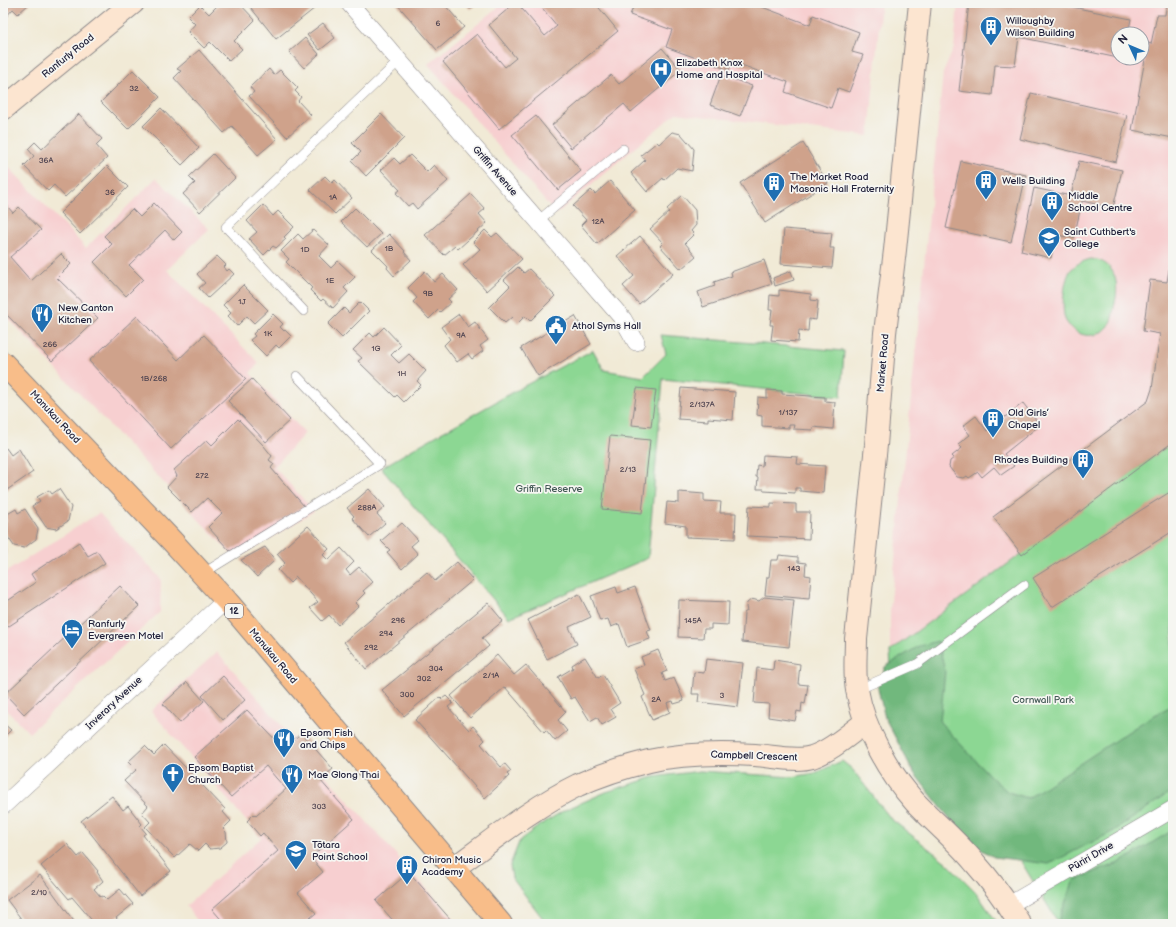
<svg xmlns="http://www.w3.org/2000/svg" width="1176" height="927" font-family="'Balsamiq Sans',sans-serif">
	<rect width="100%" height="100%" fill="#f6f6f2"/>
	<filter id="ink" filterUnits="userSpaceOnUse"><feTurbulence type="fractalNoise" baseFrequency=".025" numOctaves="2"/><feDisplacementMap in="SourceGraphic" scale="8" xChannelSelector="R" yChannelSelector="G"/><feConvolveMatrix kernelMatrix="1 2 1 2 8 2 1 2 1" color-interpolation-filters="sRGB"/></filter>
	<filter id="wash" filterUnits="userSpaceOnUse"><feTurbulence type="fractalNoise" baseFrequency=".012" numOctaves="4" result="noise"/><feDisplacementMap in="SourceGraphic" scale="16" xChannelSelector="R" yChannelSelector="G"/><feGaussianBlur stdDeviation="0.9" result="paint"/><feColorMatrix in="noise" values="0 0 0 0 0 0 0 0 0 0 0 0 0 0 0 0 0 1.4 0 .05"/><feComposite in="paint" operator="in"/></filter>
	<g filter="url(#wash)">
		<rect width="100%" height="100%" fill="#f1ead6"/>
		<path fill="#f7cfd0" fill-rule="evenodd" d="M504,3H881L869,136L676,113L556,214L428,64Z
			M958,3H1173V442L890,651V611L943,73L954,48ZM1118,34H1142V58H1118Z
			M3,161L86,248L156,178L209,229L167,270L259,363L250,373L305,433L274,467L314,511L236,559L3,313Z
			M99,513L161,579L160,612L29,733L3,706V574Z
			M217,652L327,777L458,924H200L186,906L261,838L151,711Z"/>
		<path fill="#8cd793" stroke="#577c67" d="M1091,259C1117,261 1120,286 1114,307C1113,314 1112,322 1107,327C1098,338 1081,338 1072,328C1069,326 1066,322 1065,319C1061,308 1064,281 1070,271C1075,264 1083,261 1091,259Z
			M661,335L844,351L841,397L663,379L648,558L509,618L381,468L411,450L522,387L593,350L604,370L643,377L666,354Z
			M1173,442V924H1059L1014,850L893,704L890,651Z
			M842,761L852,769L891,819L947,863L975,891L998,924H547L512,878L510,865L520,840L540,825L565,810L606,792L654,777L700,771L792,777L815,773Z"/>
		<path fill="#71b87d" stroke="#4a6d5c" d="M938,641L945,671L940,722L991,777L1008,792L1028,798L1149,718L1173,705V790L1114,831L1049,864L994,857L968,842L914,773L885,718L878,689L885,667L919,646Z
			M1173,830V924H1057L1074,880L1119,863Z"/>
		<g id="blocks">
			<path fill="#cfa28b" d="M3,3H30L18,14L13,9L3,20Z
				M220,3H239L255,20L234,41L242,49L229,61L210,42L204,48L188,32L195,24L188,17L200,5L209,14Z
				M247,3H312L315,8L276,39Z
				M396,3H443L464,27L437,50Z
				M465,3H478L470,9Z
				M515,3H517L545,36L557,26L538,3H595L618,31L499,129L443,62L477,34L505,67L516,58L489,25Z
				M635,3H763L762,7L810,25L813,15L859,32L852,52L863,55L849,92L838,88L831,108L785,92L788,82L733,62L729,70L666,47L672,30L630,15Z
				M969,3H1053L1131,19L1128,34H1118V58L1019,37L1015,66L995,65L992,95L959,91Z
				M1167,3H1173V138L1132,130L1148,43L1151,44L1157,15H1165Z
				M323,23L335,38L320,50L307,35Z
				M305,38L319,54L304,68L289,52Z
				M662,48L681,70L631,112L624,104L571,148L552,125L611,75L619,84Z
				M199,50L277,139L258,155L232,126L224,133L174,78L181,71L177,69Z
				M269,69L274,75L280,70L298,88L295,91L301,97L298,101L311,115L287,137L249,96L254,92L250,87Z
				M133,70L160,97L128,129L101,102Z
				M721,75L752,86L740,116L710,105Z
				M1031,93L1127,115L1116,162L1020,139Z
				M161,108L199,148L182,165L143,126Z
				M79,114L102,139L96,145L107,158L65,197L54,185L48,191L24,166L34,156L28,149L35,142L42,149Z
				M381,114L404,138L366,176L352,161L361,152L352,143Z
				M536,116L581,171L558,190L512,135Z
				M672,132L681,134L694,149L692,171L677,168L664,180L663,178L647,192L631,173L645,160L641,155L657,142L659,144Z
				M803,143L828,183L765,223L740,183Z
				M213,154L235,178L200,212L183,194L195,183L189,177Z
				M410,155L427,172L434,165L448,181L417,209L412,203L408,206L396,193L400,190L381,170L394,158L400,164Z
				M961,161L1026,175L1011,242L946,228Z
				M1079,161L1122,170L1113,208L1082,201L1074,238L1056,235L1051,258L1021,251L1034,188L1071,196Z
				M107,166L128,187L80,234L60,213Z
				M325,176L332,183L335,180L352,198L335,214L310,190Z
				M610,181L635,210L597,244L581,225L586,220L573,206L591,190L595,194Z
				M471,194L485,209L479,214L487,223L458,249L455,246L444,255L425,235Z
				M682,195L695,210L696,225L691,231L694,234L685,243L696,256L681,269L660,246L663,243L650,229L669,212L667,209Z
				M3,201L13,213L19,207L41,230L10,257L31,281L61,254L71,264L57,278L98,318L52,361L3,311Z
				M154,203L182,232L174,240L165,230L129,265L143,279L126,296L94,262L112,244L104,236L132,209L140,217Z
				M263,205L273,216L278,211L294,227L284,237L286,239L276,248L273,246L264,255L249,239L257,232L247,221Z
				M355,208L381,234L367,247L341,222Z
				M784,229L832,233L830,248H834L832,268L781,264Z
				M313,230L329,245L319,256L331,268L338,261L355,277L344,288L348,292L333,308L323,299L321,301L310,290L312,288L286,262L289,259L281,251L298,234L303,239Z
				M485,230L492,237L497,233L522,259L487,291L463,265L480,249L473,242Z
				M389,234L405,251L404,252L411,260L394,276L387,268L388,266L372,250Z
				M640,236L673,274L639,304L623,286L634,276L617,256Z
				M1172,252L1173,430L1171,432L1173,434V442L1022,555L993,517L1148,401L1152,389L1160,334L1143,331L1150,280L1167,282Z
				M217,256L226,265L224,267L227,271L229,269L234,274L208,298L199,288L205,283L197,274Z
				M764,260L772,284L703,307L698,292L715,286L714,282L732,276L731,272Z
				M518,267L524,273L529,269L555,296L530,321L525,316L518,323L512,317L505,323L489,307L510,286L504,280Z
				M425,271L434,282L443,274L458,290L448,299L451,302L440,312L438,310L429,319L413,302L417,298L408,288Z
				M791,271L794,280L775,286L773,278Z
				M243,285L268,310L254,323L247,316L237,326L228,316L231,313L223,305Z
				M779,290L811,294V300L818,301L816,320L809,319L808,331L799,330L798,342L771,340L773,325H770L772,310H769L770,295L779,296Z
				M360,302L369,311L342,338L328,324L344,308L349,313Z
				M273,314L283,324L280,327L284,331L285,330L291,336L279,348L276,345L266,356L250,340L255,336L253,334Z
				M459,314L468,327L475,322L488,340L480,346L483,351L472,359L468,354L457,362L444,345L450,339L441,327Z
				M137,316L178,360L204,335L246,379L171,449L89,361Z
				M575,316L591,344L538,376L521,348Z
				M384,327L401,345L391,355L399,363L409,354L426,371L417,381L421,385L404,402L397,395L395,397L358,361L362,358L353,350L370,333L374,337Z
				M252,379L290,420L266,442L228,401Z
				M637,388L656,390L651,427L632,425Z
				M681,388L735,392L733,420L708,418V421L678,419Z
				M767,390L782,391V394L825,397V401L835,402L833,429L813,427V430L793,429L794,425H789V428L762,426V416L757,415L758,397L767,398Z
				M1023,403L1040,425L1004,454L1014,466L1001,475L994,467L982,477L978,472L969,478L967,476L964,478L957,477L949,467L950,461L954,458L952,456L962,448L958,444L970,435L963,426L976,416L987,431Z
				M238,419L264,446L272,456L269,460L274,464L271,468L304,506L230,551L208,527L222,513L207,498L192,512L167,487L177,476L174,470L207,440L212,445Z
				M610,436L650,440L642,513L602,509Z
				M6,448L11,455L19,449L33,472L7,490L3,483V451Z
				M763,455L798,457L797,464L825,466L823,493L800,491V488H795V493L764,491V489H757L758,477H756L757,465L762,466Z
				M59,489L71,507L68,521L56,529L46,527L32,506L40,501L37,497L49,490L52,494Z
				M369,489L385,507L377,514L385,523L369,537L352,518L354,516L347,508Z
				M1173,490V531L1052,607L1033,578Z
				M679,492L704,494V501L721,502L720,513H736L735,539L686,537V526L665,523L667,502L679,503Z
				M771,503L796,504V512H810L809,539L747,536L749,506L771,507Z
				M16,509L18,513L25,509L38,529L36,539L24,548L14,546L3,530V523L7,521L4,516Z
				M402,523L418,540L411,546L418,554L402,569L387,552L390,550L381,541Z
				M308,526L329,549L323,555L328,560L341,548L354,562L346,570L350,575L359,567L373,582L363,591L365,593L355,603L358,606L338,625L329,615L322,621L310,608L318,602L296,577L290,583L278,570L285,563L277,554Z
				M79,542L88,556L97,551L105,563L3,630V604L36,582L31,574Z
				M3,544L6,550L4,563H3Z
				M265,547L275,560L257,577L241,560Z
				M779,555L798,557V562L806,563L805,575L811,576L809,599L765,595L767,577H769L771,560H778Z
				M457,562L473,580L366,669L344,642L427,572L435,581Z
				M120,586L139,606L24,714L5,694Z
				M616,587L618,593L635,587L651,630L647,631L650,639L627,647L619,624L611,627L608,619L600,621L591,596Z
				M579,594L591,617L569,627L577,644L547,659L528,620Z
				M764,597L794,600L789,647L742,642L744,613L747,611L746,607L747,603L752,599L759,601Z
				M679,600L729,602L728,625L711,624V629H704L703,638L678,637Z
				M488,603L503,621L482,638L489,646L404,716L382,690Z
				M658,650L667,671L662,673L665,681L674,678L684,701L674,704L673,701L667,703L670,712L652,720L642,697L645,695L634,669L644,665L641,657Z
				M497,655L514,675L526,665L566,712L558,720L567,731L555,741L546,730L544,732L505,687L470,718L451,696Z
				M585,657L598,678L603,675L620,703L611,709L616,717L602,725L597,717L590,721L575,697L571,699L558,677L573,668L572,665Z
				M706,659L743,663L738,707L698,702L699,694H692L694,672L704,673Z
				M774,660L800,664L798,684L808,685L805,704L802,703L801,712L797,711L795,721L768,717L769,704L754,703L757,668L773,670Z
				M223,676L245,700L223,720L202,696Z
				M187,682L204,701L180,723L163,704Z
				M446,696L453,703L448,707L469,730L473,726L485,740L481,744L501,767L505,764L511,771L507,774L509,776L485,798L415,720L440,697L442,699Z
				M247,710L284,749L301,733L333,769L320,780L354,819L311,857L323,872L298,893L316,913L303,924H225L212,909L278,851L263,833L260,836L247,821L254,814L256,816L286,789L276,778L266,766L231,797L194,757Z
				M3,723L11,730L3,738Z
				M164,745L225,809L223,812L231,821L223,829L226,832L227,842L220,848L210,849L205,844L198,851L190,844L175,858L145,827L150,822L142,813L148,806L124,781L136,770L128,762L145,746L154,755Z
				M112,796L123,810L128,806L142,824L140,826L146,833L143,835L171,871L140,896L81,821Z
				M67,844L78,857L83,853L98,871L97,872L103,881L94,889L101,897L103,896L107,900L120,889L133,904L116,918L120,922L118,924H95L72,897L69,899L41,866Z
				M409,872L452,921L449,924H396L376,901Z
				M40,875L76,924H25L7,900Z"/>
		</g>
	</g>
	<g filter="url(#ink)">
		<use href="#blocks" fill-opacity="0" stroke="#8a8688" stroke-width="1"/>
		<g fill="none" stroke-linecap="round" stroke-linejoin="round">
			<g stroke="#8a8688" stroke-width="10">
				<path id="lane" d="M538,221L623,149
					M304,311L226,227L399,61
					M202,574L380,464L297,376
					M857,690L917,664L1024,585"/>
			</g>
			<g stroke="#8a8688" stroke-width="18">
				<path id="street" d="M349,3L623,319L636,342
					M3,806L226,600
					M1009,905L1173,809"/>
			</g>
			<g stroke="#8a8688" stroke-width="24">
				<path id="secondary" d="M920,3L895,250L885,333L876,445L856,639C856,656 854,673 857,690C864,730 889,773 915,802C935,823 957,841 975,863C992,882 1007,903 1020,924
					M3,109L133,3
					M454,868C494,839 533,807 578,785C600,775 625,767 649,761C684,753 719,753 755,755C772,756 796,762 812,757C832,750 849,734 866,722"/>
			</g>
			<g stroke="#8a8688" stroke-width="24">
				<path id="primary" d="M3,363L172,541L226,600L501,924"/>
			</g>
			<use href="#lane" stroke="#fff" stroke-width="9"/>
			<use href="#street" stroke="#fff" stroke-width="17"/>
			<use href="#secondary" stroke="#fce5d0" stroke-width="22"/>
			<use href="#primary" stroke="#f8bd89" stroke-width="22"/>
		</g>
	</g>
	<defs>
		<g id="building-pin" transform="scale(1.15)"><path d="M0 17L-7.5 6A9.5 9.5 0 1 1 7.5 6Z" fill="#1f6fb2" stroke="#f6f6f2"/><path d="M-4-6H4V6H1V3H-1V6H-4ZM-2.5-4.3h1.7v1.8h-1.7ZM.8-4.3h1.7v1.8H.8ZM-2.5-1h1.7V.8h-1.7ZM.8-1h1.7V.8H.8Z" fill="#fff"/></g>
		<g id="hospital-pin" transform="scale(1.15)"><path d="M0 17L-7.5 6A9.5 9.5 0 1 1 7.5 6Z" fill="#1f6fb2" stroke="#f6f6f2"/><path d="M-5-5h3v3.5h4V-5h3V5h-3V1.5h-4V5h-3Z" fill="#fff"/></g>
		<g id="school-pin" transform="scale(1.15)"><path d="M0 17L-7.5 6A9.5 9.5 0 1 1 7.5 6Z" fill="#1f6fb2" stroke="#f6f6f2"/><path d="M0-5L7-2L0 1L-7-2ZM-4 1L0 2.5L4 1V4Q0 6-4 4Z" fill="#fff"/></g>
		<g id="restaurant-pin" transform="scale(1.15)"><path d="M0 17L-7.5 6A9.5 9.5 0 1 1 7.5 6Z" fill="#1f6fb2" stroke="#f6f6f2"/><path d="M-5-6h1v4h1v-4h1v4h1v-4h1v5L-1.5 .5V6h-2V.5L-5-1ZM5-6V6H3V1.5H1.5Q1.5-4 5-6Z" fill="#fff"/></g>
		<g id="civic-pin" transform="scale(1.15)"><path d="M0 17L-7.5 6A9.5 9.5 0 1 1 7.5 6Z" fill="#1f6fb2" stroke="#f6f6f2"/><path d="M-.6-6.5H3V-4.5H.6V-3L4-1V1h2V6H-6V1h2V-1L-.6-3ZM-1.2 2.5V6h2.4V2.5Z" fill="#fff"/></g>
		<g id="hotel-pin" transform="scale(1.15)"><path d="M0 17L-7.5 6A9.5 9.5 0 1 1 7.5 6Z" fill="#1f6fb2" stroke="#f6f6f2"/><path d="M-6-4.5h1.5V1H6V5H4.5V3h-9V5H-6ZM-4 0a1.8 1.8 0 1 1 3.6 0ZM.5 0V-2.5h3Q6-2.5 6 0Z" fill="#fff"/></g>
		<g id="church-pin" transform="scale(1.15)"><path d="M0 17L-7.5 6A9.5 9.5 0 1 1 7.5 6Z" fill="#1f6fb2" stroke="#f6f6f2"/><path d="M-1.2-6h2.4v3.5h3.3v2.4h-3.3V6h-2.4V-.1h-3.3v-2.4h3.3Z" fill="#fff"/></g>
	</defs>
	<g fill-rule="evenodd">
		<use href="#building-pin" x="991" y="27"/>
		<use href="#hospital-pin" x="661" y="69"/>
		<use href="#building-pin" x="986" y="181"/>
		<use href="#building-pin" x="774" y="183"/>
		<use href="#building-pin" x="1052" y="202"/>
		<use href="#school-pin" x="1049" y="238"/>
		<use href="#restaurant-pin" x="42" y="314"/>
		<use href="#civic-pin" x="556" y="326"/>
		<use href="#building-pin" x="993" y="419"/>
		<use href="#building-pin" x="1083" y="460"/>
		<use href="#hotel-pin" x="72" y="630"/>
		<use href="#restaurant-pin" x="284" y="739"/>
		<use href="#church-pin" x="173" y="774"/>
		<use href="#restaurant-pin" x="292" y="775"/>
		<use href="#school-pin" x="296" y="851"/>
		<use href="#building-pin" x="407" y="866"/>
	</g>
	<g text-anchor="middle" dominant-baseline="central" stroke-width="3.5" stroke-linejoin="round" paint-order="stroke">
		<g font-size="8" fill="#4d424f">
			<text x="438" y="23">6</text>
			<text x="134" y="88">32</text>
			<text x="46" y="160">36A</text>
			<text x="110" y="192">36</text>
			<text x="333" y="197">1A</text>
			<text x="598" y="221">12A</text>
			<text x="389" y="248">1B</text>
			<text x="305" y="249">1D</text>
			<text x="330" y="280">1E</text>
			<text x="428" y="293">9B</text>
			<text x="242" y="301">1J</text>
			<text x="268" y="333">1K</text>
			<text x="461" y="335">9A</text>
			<text x="50" y="344">266</text>
			<text x="376" y="348">1G</text>
			<text x="402" y="373">1H</text>
			<text x="154" y="378">1B/268</text>
			<text x="702" y="404">2/137A</text>
			<text x="788" y="412">1/137</text>
			<text x="628" y="469">2/13</text>
			<text x="202" y="475">272</text>
			<text x="367" y="507">288A</text>
			<text x="794" y="568">143</text>
			<text x="398" y="620">296</text>
			<text x="693" y="620">145A</text>
			<text x="386" y="633">294</text>
			<text x="371" y="647">292</text>
			<text x="436" y="668">304</text>
			<text x="491" y="675">2/1A</text>
			<text x="424" y="678">302</text>
			<text x="407" y="694">300</text>
			<text x="722" y="695">3</text>
			<text x="656" y="699">2A</text>
			<text x="319" y="806">303</text>
			<text x="39" y="892">2/10</text>
		</g>
		<rect fill="#f6f6f2" stroke="#626272" stroke-width="1" x="225" y="604" width="18" height="14" rx="3"/>
		<g font-size="9" font-weight="bold" fill="#22223b">
			<text x="234" y="611">12</text>
		</g>
		<g font-size="10" fill="#22223b" stroke="#f6f6f2" text-anchor="start">
			<text x="1006" y="21">Willoughby<tspan x="1006" dy="12">Wilson Building</tspan></text>
			<text x="676" y="63">Elizabeth Knox<tspan x="676" dy="12">Home and Hospital</tspan></text>
			<text x="790" y="177">The Market Road<tspan x="790" dy="12">Masonic Hall Fraternity</tspan></text>
			<text x="1002" y="181">Wells Building</text>
			<text x="1068" y="196">Middle<tspan x="1068" dy="12">School Centre</tspan></text>
			<text x="1064" y="232">Saint Cuthbert's<tspan x="1064" dy="12">College</tspan></text>
			<text x="58" y="308">New Canton<tspan x="58" dy="12">Kitchen</tspan></text>
			<text x="572" y="326">Athol Syms Hall</text>
			<text x="1008" y="413">Old Girls’<tspan x="1008" dy="12">Chapel</tspan></text>
			<text x="1068" y="460" text-anchor="end">Rhodes Building</text>
			<text x="88" y="624">Ranfurly<tspan x="88" dy="12">Evergreen Motel</tspan></text>
			<text x="300" y="733">Epsom Fish<tspan x="300" dy="12">and Chips</tspan></text>
			<text x="188" y="768">Epsom Baptist<tspan x="188" dy="12">Church</tspan></text>
			<text x="308" y="775">Mae Glong Thai</text>
			<text x="312" y="845">Tōtara<tspan x="312" dy="12">Point School</tspan></text>
			<text x="422" y="860">Chiron Music<tspan x="422" dy="12">Academy</tspan></text>
		</g>
		<g font-size="10" fill="#22223b" stroke="#f6f6f2">
			<text transform="translate(68 56) rotate(-39)">Ranfurly Road</text>
			<text transform="translate(495 171) rotate(49)">Griffin Avenue</text>
			<text transform="translate(883 363) rotate(-85)">Market Road</text>
			<text transform="translate(55 417) rotate(47)">Manukau Road</text>
			<text transform="translate(273 656) rotate(50)">Manukau Road</text>
			<text transform="translate(114 703) rotate(-43)">Inverary Avenue</text>
			<text transform="translate(754 756) rotate(2)">Campbell Crescent</text>
			<text transform="translate(1091 857) rotate(-30)">Pūriri Drive</text>
		</g>
		<g font-size="10" fill="#425855" stroke="#f6f6f2">
			<text x="549" y="489">Griffin Reserve</text>
			<text x="1043" y="700">Cornwall Park</text>
		</g>
	</g>
	<rect width="1176" height="927" fill="none" stroke="#f6f6f2" stroke-width="16"/>
	<g transform="translate(1130 46) rotate(314)"><circle r="19" fill="#f6f6f2" stroke="#a1a1a9"/>
	<path d="M0-3L7 15L0 10L-7 15Z" fill="#1f6fb2"/>
	<text y="-6" font-size="11" font-weight="bold" text-anchor="middle" fill="#22223b">N</text>
	</g>
</svg>
